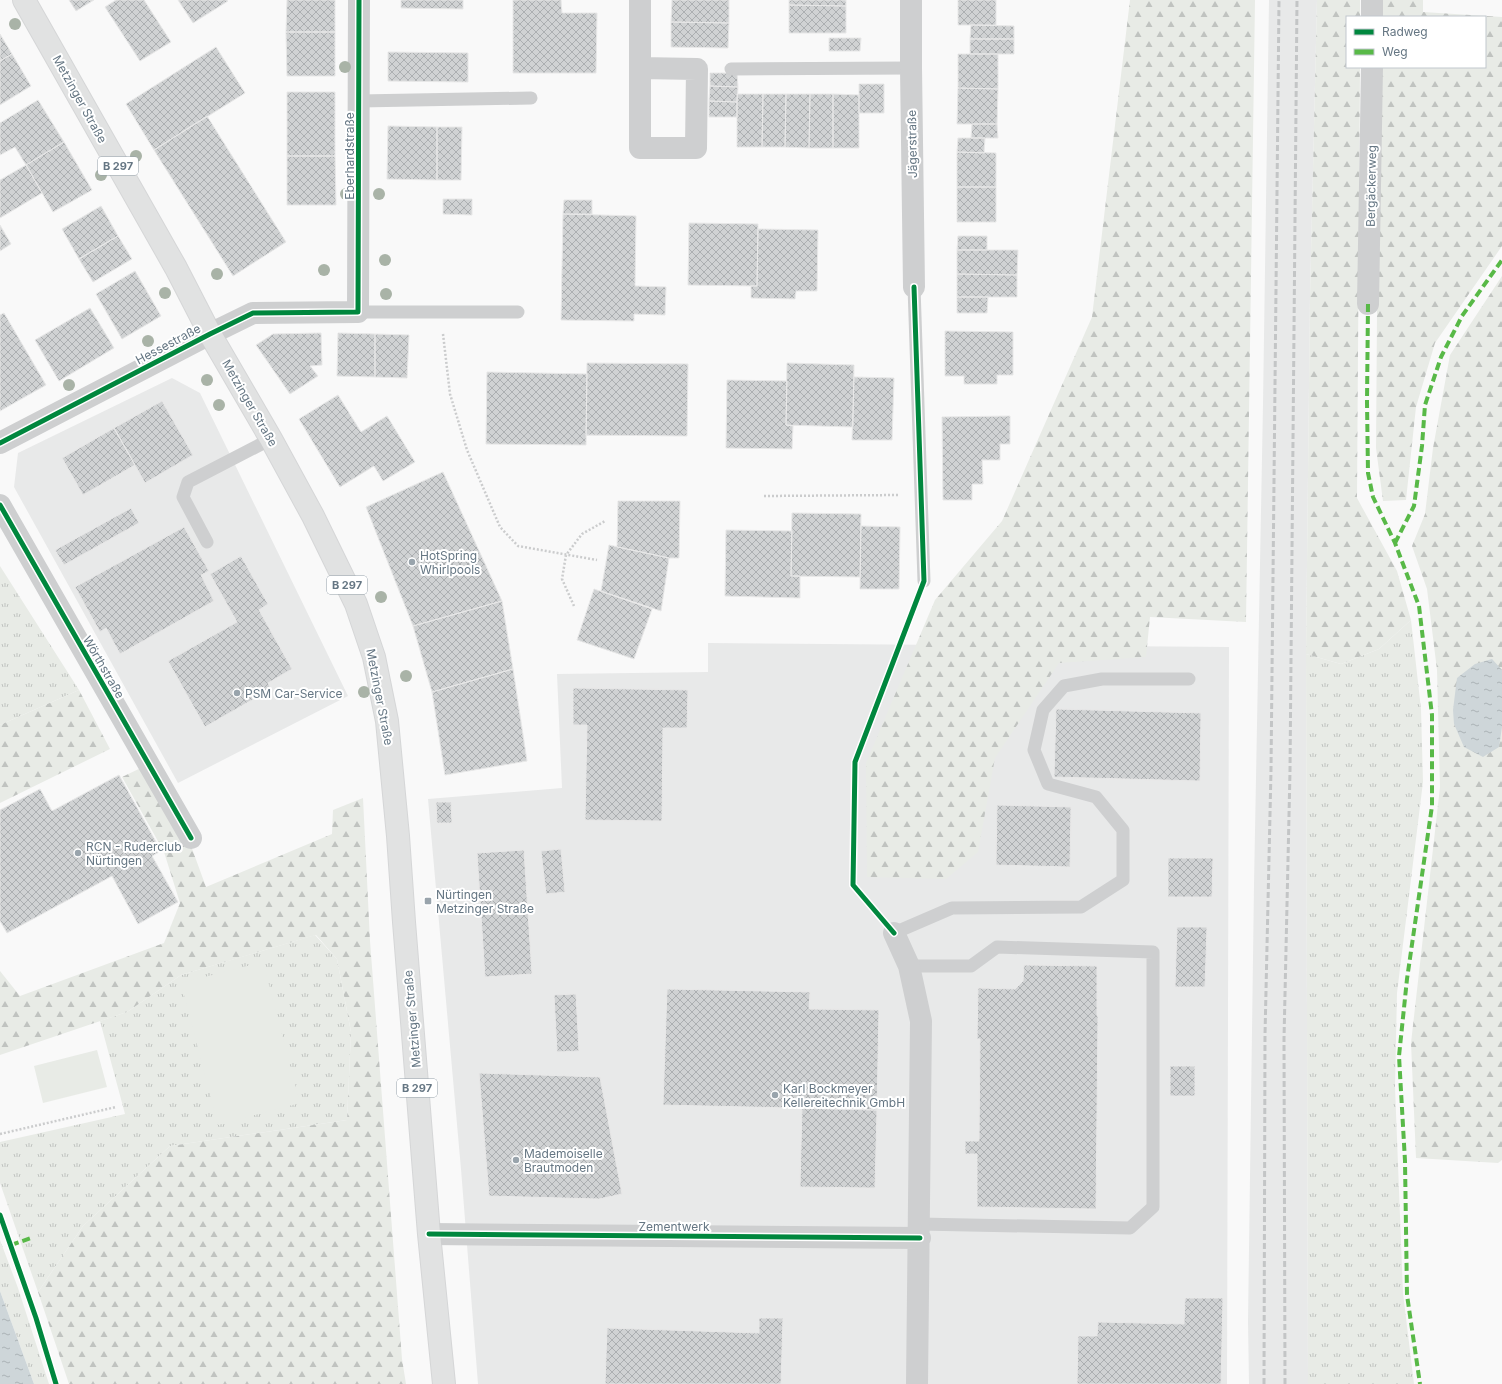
<svg xmlns="http://www.w3.org/2000/svg" width="1502" height="1384" font-family="Inter,sans-serif">
	<defs>
		<pattern id="grass-tufts" width="24" height="20" patternUnits="userSpaceOnUse"><rect width="24" height="20" fill="#e8ebe6"/><path d="M3 7l-1-3M5 7V3M7 7l1-3M15 17l-1-3M17 17v-4M19 17l1-3" fill="none" stroke="#c0c3c0"/></pattern>
		<pattern id="forest-firs" width="22" height="20" patternUnits="userSpaceOnUse"><rect width="22" height="20" fill="#e8ebe6"/><path d="M5 1l3.5 6h-7zM16 11l3.5 6h-7z" fill="#c0c3c0"/></pattern>
		<pattern id="water-ripples" width="26" height="14" patternUnits="userSpaceOnUse"><rect width="26" height="14" fill="#ced6d9"/><path d="M2 4q2-2 4 0t4 0M15 11q2-2 4 0t4 0" fill="none" stroke="#abb2b5"/></pattern>
		<pattern id="building-cross-hatch" width="8" height="8" patternUnits="userSpaceOnUse"><rect width="8" height="8" fill="#d0d2d3"/><path d="M0 0l8 8M0 8l8-8" fill="none" stroke="#acafb1"/></pattern>
	</defs>
	<rect width="100%" height="100%" fill="#f9f9f9"/>
	<path fill="#e8e9e9" d="M1269,0H1317L1310,296L1306,654L1308,1384H1249L1248,1322L1254,885L1263,404Z
		M172,378L200,393L348,696L178,783L14,487L18,453Z
		M708,643L1229,647L1227,1384H478L461,1169L428,799L562,788L557,674L708,672Z"/>
	<path fill="url(#grass-tufts)" d="M0,566L79,690L0,725Z
		M1411,620L1421,709L1423,782L1397,993L1395,1087L1403,1293L1414,1384H1308L1306,654L1341,664L1379,649Z
		M315,935L337,959L351,1032L347,1120L170,1146L83,1226L38,1292L0,1183V1142L125,1114L100,1021L127,1012L181,975Z
		M0,1240L18,1288L49,1384H34L0,1291Z"/>
	<path fill="url(#forest-firs)" d="M1130,0H1255L1246,622L1150,617L1146,657L1059,663L995,758L978,852L946,879L867,877L866,763L935,600L1002,521L1092,317Z
		M1317,0H1360V17H1347V67H1360L1357,498L1397,571L1411,620L1379,649L1341,664L1306,654L1310,296Z
		M1380,0H1423V12L1502,17V246L1435,343L1416,407L1406,500L1383,501L1376,448L1377,312L1381,146L1380,67H1485V17H1380Z
		M1502,276V1160L1498,1163L1416,1158L1411,1043L1440,787L1437,670L1427,589L1412,546L1425,514L1433,448L1450,355Z
		M79,690L110,749L0,803V725Z
		M145,766L190,843L206,887L332,834L333,810L363,798L370,941L402,1359L406,1384H69L38,1292L83,1226L170,1146L347,1120L351,1032L337,959L316,935L181,975L127,1012L0,1055V971L20,996L164,943L180,903L164,852L122,777Z"/>
	<path fill="#e8ebe6" d="M263,962L300,1103L218,1125L181,983Z
		M97,1050L107,1087L43,1103L34,1066Z"/>
	<path fill="url(#water-ripples)" d="M1492,659L1502,670V727L1499,747L1483,757L1464,747L1454,724L1453,710L1457,678L1475,664Z
		M0,1291L34,1384H0Z"/>
	<path fill="url(#building-cross-hatch)" stroke="#e8e8e8" d="M69,0H94L76,11Z
		M116,0H144L171,42L140,61L105,7Z
		M178,0H227L228,1L193,23Z
		M287,0H335V32H286Z
		M401,0H463V9L401,8Z
		M513,0H561L562,13H597L596,73H513Z
		M672,0H729V23L671,22Z
		M789,0H846V6L789,5Z
		M958,0H996V25H958Z
		M789,5L846,6V33H789Z
		M671,22L729,23L728,48L671,47Z
		M971,25L1014,26V39H970Z
		M286,32H335V76H287Z
		M0,34L12,54L0,61Z
		M829,38H861L860,51H829Z
		M970,39H1014V54H970Z
		M216,47L245,93L154,150L126,104Z
		M388,52L468,53V82L388,81Z
		M12,54L31,86L0,105V61Z
		M958,54H998V89L958,88Z
		M710,73H737L738,87L710,86Z
		M859,84H884V113H859Z
		M710,86L738,87L737,102L709,101Z
		M958,88L998,89L997,124H957Z
		M287,92H335V156H287Z
		M737,94H763L762,147H737Z
		M763,94H786L785,147H762Z
		M786,94H810L809,148L785,147Z
		M810,94H833V148H809Z
		M833,94L859,95V148H833Z
		M38,100L64,142L26,165L15,147L0,155V123Z
		M709,101L737,102V117H709Z
		M207,116L286,242L233,276L154,150Z
		M972,124H997L998,138H971Z
		M388,126L437,127V180L387,179Z
		M437,127H462L461,180H437Z
		M958,138H985L984,153L957,152Z
		M64,142L92,190L53,212L26,165Z
		M957,152L996,153V187H957Z
		M287,156H335L336,205H287Z
		M26,165L42,193L0,218V180Z
		M957,187H996V222H957Z
		M443,199H472V215L443,214Z
		M564,200H592V214H563Z
		M101,206L118,236L79,259L62,229Z
		M563,214L636,216L635,286L666,287L665,315L634,314V321L561,320Z
		M689,223L758,224L757,286L688,285Z
		M0,225L11,244L0,251Z
		M758,229L818,230L817,291H796L795,299L751,298V286H757Z
		M118,236L132,259L93,282L79,259Z
		M958,236H987V250H957Z
		M957,250H1018L1017,275L957,274Z
		M135,271L161,316L122,339L96,294Z
		M957,274L1017,275V297H957Z
		M957,297H988L987,313H957Z
		M90,308L114,348L59,381L35,340Z
		M4,313L46,385L0,411V315Z
		M945,331L1013,332V375H997V384H964V376H945Z
		M321,333L322,365L310,366L318,376L290,394L256,345L273,334Z
		M338,333L375,334V377L337,376Z
		M375,334L409,335L407,378L375,377Z
		M587,363L688,364L687,436L586,435Z
		M787,363L854,365L853,427L786,425Z
		M487,372L587,374L586,445L486,444Z
		M854,377L894,378L892,440H852Z
		M727,380L787,381L786,425L793,426L792,449L726,448Z
		M338,395L361,432L387,416L415,462L383,481L374,466L340,487L299,419Z
		M162,401L193,455L145,483L114,428Z
		M1010,416V444H1000V460H982L983,484H972V500H943L942,417Z
		M114,428L135,465L83,495L62,458Z
		M443,472L502,601L413,626L366,507Z
		M618,501H680L679,558H669L617,547Z
		M131,508L139,523L64,565L55,550Z
		M792,513L861,514L860,577L791,576Z
		M861,526L900,527L899,589H860Z
		M184,527L209,571L201,575L214,601L120,654L106,628L100,632L75,587Z
		M726,530L792,531L791,576H800V598L725,596Z
		M609,545L669,558L661,611L601,591Z
		M241,556L268,604L259,610L292,669L268,683L271,689L205,727L168,661L237,622L210,574Z
		M594,589L652,609L634,659L577,640Z
		M502,601L513,669L432,692L413,626Z
		M513,669L527,761L445,775L432,692Z
		M573,688L688,690L687,728H663L662,821L585,820L587,725H573Z
		M1056,709L1201,713L1200,781L1054,777Z
		M119,775L161,851L152,856L178,902L138,924L112,876L7,933L0,921V810L40,789L52,811Z
		M436,802H451L452,823H437Z
		M997,805L1071,807L1070,867L996,865Z
		M561,849L565,892L546,894L541,851Z
		M524,850L532,974L485,977L477,853Z
		M1168,858H1213L1212,897H1168Z
		M1177,927H1207L1205,987H1175Z
		M1024,965L1097,966V1016H1098L1096,1209L977,1207V1154H965V1141H979L980,1039H977L978,988L1015,989L1023,981Z
		M667,989L810,992L809,1009L879,1010L877,1110L663,1105Z
		M576,994L579,1051L557,1052L554,995Z
		M1170,1066H1195V1096H1170Z
		M479,1073L600,1077L622,1194L599,1199L489,1196Z
		M802,1108L877,1110L875,1188L800,1187Z
		M1185,1298H1223L1221,1384H1077L1078,1336H1097L1098,1322L1184,1324Z
		M759,1318H783L781,1384H605L607,1328L759,1333Z"/>
	<g fill="none" stroke-linecap="round" stroke-linejoin="round">
		<g stroke="#d5d6d7" stroke-width="24">
			<path id="primary" d="M24,0L176,268L210,334L271,439L313,516L356,604L374,657L387,721L398,836L404,922L429,1234L444,1384"/>
		</g>
		<path stroke="#cbcccd" stroke-width="2.5" stroke-dasharray="2 2" stroke-linecap="butt" d="M443,334L450,394L467,450L500,527L518,546L597,560
			M764,496L899,495
			M574,606L562,579L566,555L582,534L605,521
			M0,1134L116,1107"/>
		<path stroke="#cecfd0" stroke-width="13" d="M731,69L911,68
			M359,101L531,98
			M914,287L924,581
			M358,312H518
			M207,542L183,497L188,482L271,439
			M894,933L952,908L1081,907L1123,880V830L1096,797L1048,784L1034,750L1043,710L1064,686L1102,679H1189
			M909,966H971L997,947L1153,952V1207L1130,1228L919,1224"/>
		<path stroke="#cecfd0" stroke-width="22" d="M640,0V148H696L697,69L640,68
			M911,0V68L914,287
			M1372,0V17
			M1368,304L1372,67
			M0,443L210,334L253,313L358,312L359,0
			M0,505L191,838
			M894,933L909,966L921,1021L917,1384
			M429,1234L920,1238"/>
		<use href="#primary" stroke="#e1e2e2" stroke-width="22"/>
		<path stroke="#c3c5c6" stroke-width="3" stroke-dasharray="6 3" stroke-linecap="butt" d="M1264,1384L1265,1035L1271,770L1279,0
			M1285,1384L1284,1039L1290,771L1297,0"/>
		<path stroke="#58b947" stroke-width="4" stroke-dasharray="8 4" stroke-linecap="butt" d="M1368,304L1367,402L1368,473L1373,497L1395,543L1419,606L1432,715V806L1407,979L1399,1056L1405,1161L1407,1295L1420,1384
			M1395,543L1414,506L1422,446L1425,405L1441,357L1462,316L1502,260
			M11,1245L31,1238"/>
		<g stroke="#fff" stroke-width="8">
			<path id="cycleway" d="M0,443L210,334L253,313L358,312L359,0
				M0,505L191,838
				M894,933L853,885L855,762L924,581L914,287
				M0,1215L36,1318L56,1384
				M429,1234L920,1238"/>
		</g>
		<use href="#cycleway" stroke="#00873e" stroke-width="5"/>
	</g>
	<g fill="#a9b3a7">
		<circle cx="15" cy="24" r="6"/>
		<circle cx="345" cy="67" r="6"/>
		<circle cx="136" cy="156" r="6"/>
		<circle cx="101" cy="175" r="6"/>
		<circle cx="346" cy="194" r="6"/>
		<circle cx="379" cy="194" r="6"/>
		<circle cx="385" cy="260" r="6"/>
		<circle cx="324" cy="270" r="6"/>
		<circle cx="217" cy="274" r="6"/>
		<circle cx="165" cy="293" r="6"/>
		<circle cx="386" cy="294" r="6"/>
		<circle cx="148" cy="341" r="6"/>
		<circle cx="207" cy="380" r="6"/>
		<circle cx="69" cy="385" r="6"/>
		<circle cx="219" cy="405" r="6"/>
		<circle cx="381" cy="597" r="6"/>
		<circle cx="406" cy="676" r="6"/>
		<circle cx="364" cy="692" r="6"/>
	</g>
	<g fill="#99a4ac" stroke="#fff" stroke-width="1.5">
		<circle cx="412" cy="562" r="4"/>
		<circle cx="237" cy="693" r="4"/>
		<circle cx="78" cy="853" r="4"/>
		<rect x="424" y="897" width="8" height="8" rx="2"/>
		<circle cx="775" cy="1095" r="4"/>
		<circle cx="516" cy="1160" r="4"/>
	</g>
	<g text-anchor="middle" dominant-baseline="central" stroke-width="4" stroke-linejoin="round" paint-order="stroke">
		<g fill="#fff" stroke="#939fa8" stroke-width="1">
			<rect x="98" y="157" width="40" height="18" rx="3"/>
			<rect x="327" y="576" width="40" height="18" rx="3"/>
			<rect x="397" y="1079" width="40" height="18" rx="3"/>
		</g>
		<g font-size="11" font-weight="bold" fill="#657683">
			<text x="118" y="166">B 297</text>
			<text x="347" y="585">B 297</text>
			<text x="417" y="1088">B 297</text>
		</g>
		<g font-size="12" fill="#657683" stroke="#fff">
			<text transform="translate(80 99) rotate(61)">Metzinger Straße</text>
			<text transform="translate(912 144) rotate(-91)">Jägerstraße</text>
			<text transform="translate(349 156) rotate(-90)">Eberhardstraße</text>
			<text transform="translate(1371 186) rotate(-89)">Bergäckerweg</text>
			<text transform="translate(168 344) rotate(-28)">Hessestraße</text>
			<text transform="translate(250 403) rotate(60)">Metzinger Straße</text>
			<text transform="translate(104 667) rotate(60)">Wörthstraße</text>
			<text transform="translate(380 697) rotate(79)">Metzinger Straße</text>
			<text transform="translate(412 1019) rotate(-95)">Metzinger Straße</text>
			<text x="674" y="1226">Zementwerk</text>
		</g>
		<g font-size="12" fill="#657683" stroke="#fff" text-anchor="start">
			<text x="420" y="555">HotSpring<tspan x="420" dy="14">Whirlpools</tspan></text>
			<text x="245" y="693">PSM Car-Service</text>
			<text x="86" y="846">RCN - Ruderclub<tspan x="86" dy="14">Nürtingen</tspan></text>
			<text x="436" y="894">Nürtingen<tspan x="436" dy="14">Metzinger Straße</tspan></text>
			<text x="783" y="1088">Karl Bockmeyer<tspan x="783" dy="14">Kellereitechnik GmbH</tspan></text>
			<text x="524" y="1153">Mademoiselle<tspan x="524" dy="14">Brautmoden</tspan></text>
		</g>
	</g>
	<rect x="1346" y="16" width="140" height="52" fill="#ffffff" stroke="#c1c8cd"/>
	<rect x="1354" y="29" width="20" height="6" fill="#00873e" stroke="#c1c8cd"/>
	<text x="1382" y="36" font-size="12" fill="#657683">Radweg</text>
	<rect x="1354" y="49" width="20" height="6" fill="#58b947" stroke="#c1c8cd"/>
	<text x="1382" y="56" font-size="12" fill="#657683">Weg</text>
</svg>
